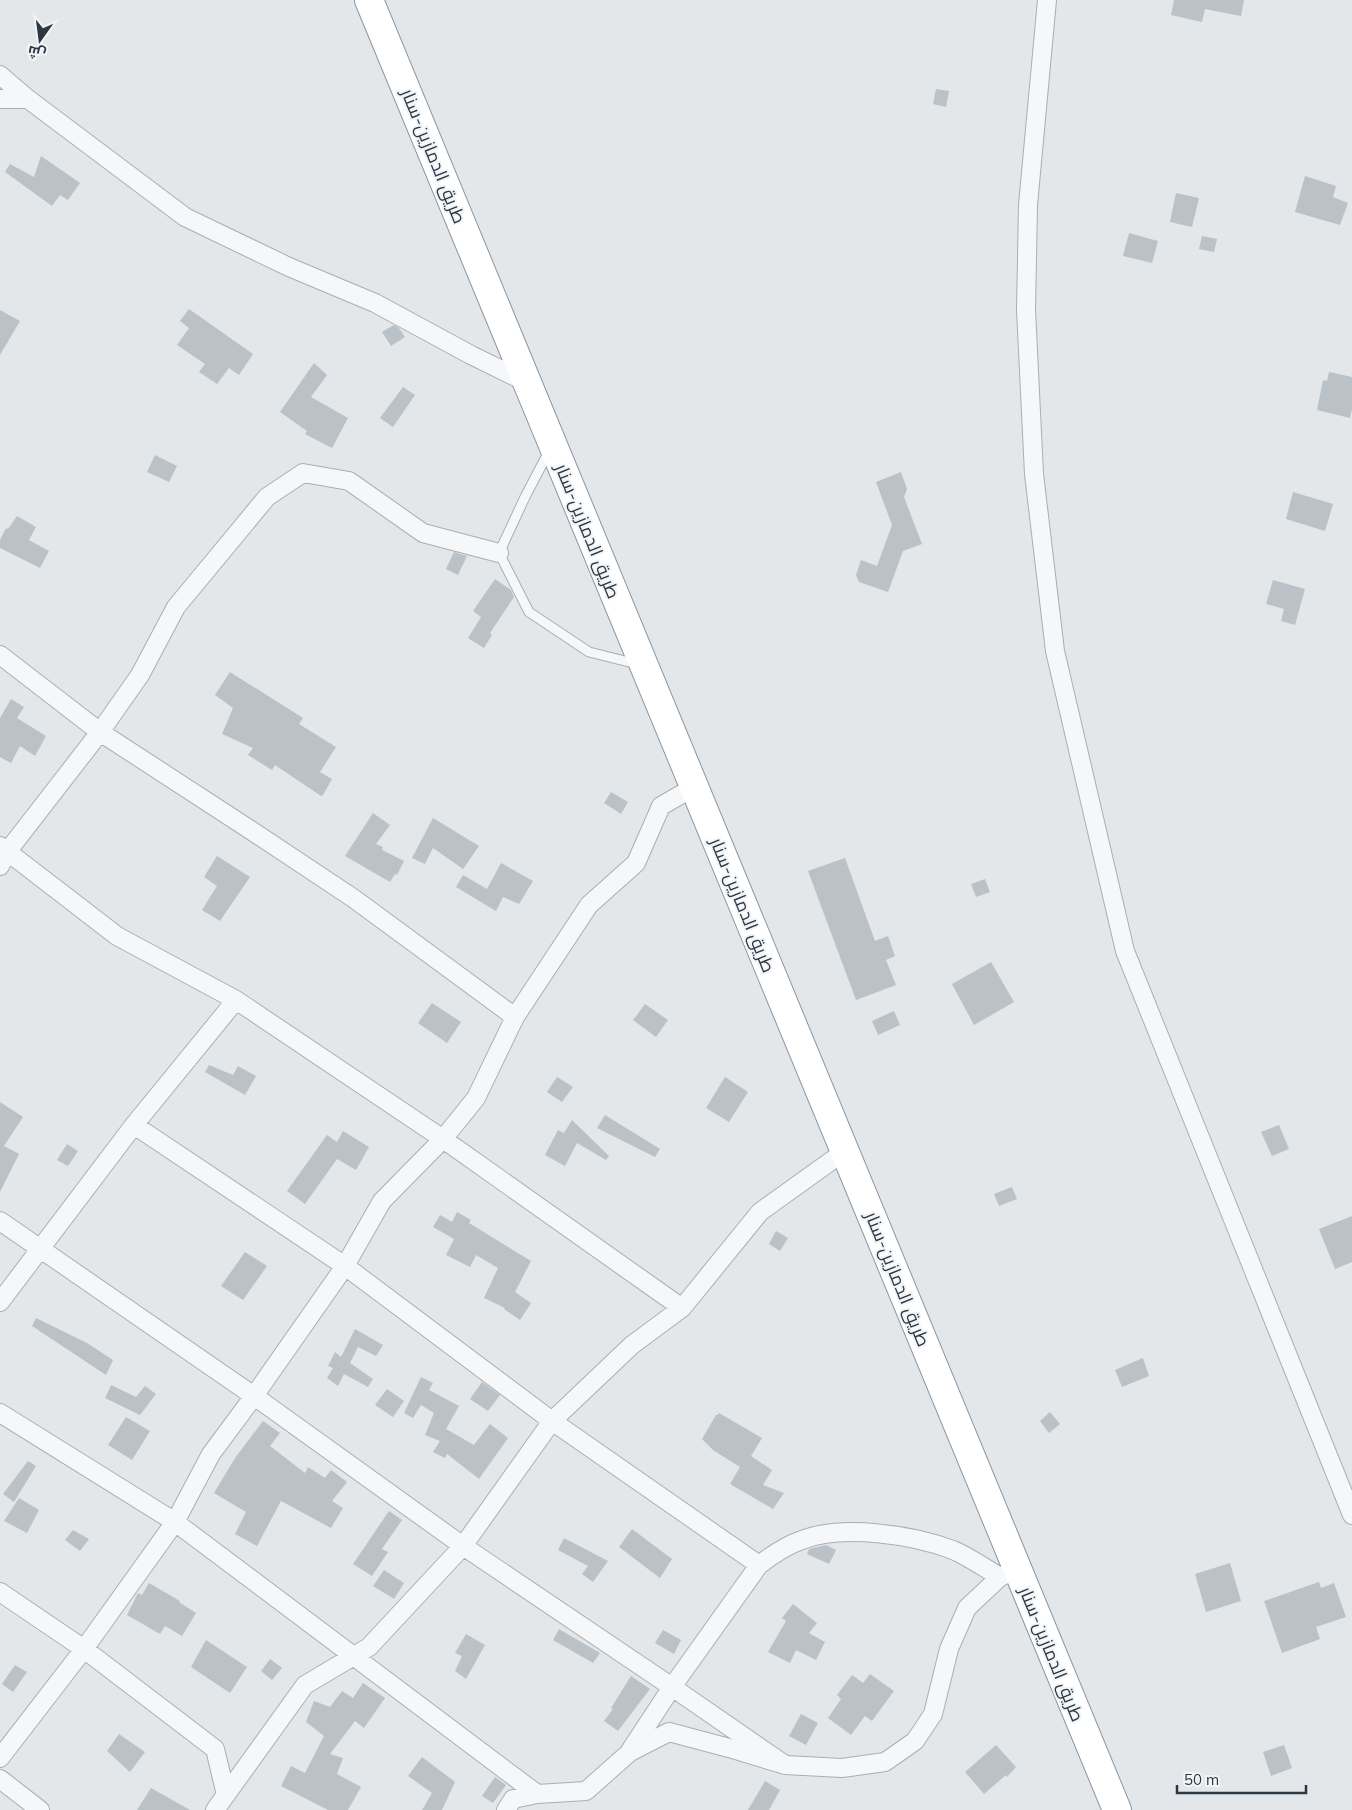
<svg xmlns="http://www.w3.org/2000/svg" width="1352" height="1810" font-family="Mulish,Cairo,sans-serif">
	<rect width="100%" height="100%" fill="#e3e7ea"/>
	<path fill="#bac1c7" d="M1174,0H1244L1241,16L1205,9L1202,22L1171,15Z
		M936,89L949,91L946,107L933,104Z
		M41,156L80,183L68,200L60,195L52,206L5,172L10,164L34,177Z
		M1305,176L1336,186L1333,197L1348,203L1340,225L1295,212Z
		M1176,193L1199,198L1192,227L1170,222Z
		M1129,233L1158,241L1152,263L1123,256Z
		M1202,236L1217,239L1214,252L1199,249Z
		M189,309L253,354L239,375L229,368L217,384L199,372L205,364L177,345L189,328L180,321Z
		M0,310L20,321L0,355Z
		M394,325L399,328L405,337L391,346L382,332Z
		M314,363L327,375L311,397L348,418L332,448L305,434L307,431L280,412Z
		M1329,372L1352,377V409L1350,418L1317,410L1323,380L1327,381Z
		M403,387L415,395L393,427L380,418Z
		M155,455L177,466L169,482L147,472Z
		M901,472L907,489L904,497L922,544L903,551L888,592L859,582L856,575L861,560L877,566L892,525L876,482Z
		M1293,492L1333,504L1325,531L1286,519Z
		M17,516L36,527L29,540L49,551L40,568L0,548V540L6,528L8,529Z
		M454,552L467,556L458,575L446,569Z
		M495,579L511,590L514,597L490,633L492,635L484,648L468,638L481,617L473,611Z
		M1273,580L1305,589L1295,625L1281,621L1284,609L1266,604Z
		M230,672L303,718L299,724L336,747L320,772L332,779L323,795L321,796L275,765L272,770L248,755L253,748L222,734L233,708L215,695Z
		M11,699L24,707L17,718L46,736L35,756L20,746L11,763L0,757V718Z
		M611,792L628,802L621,814L604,803Z
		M373,813L390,825L376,844L383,847L382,850L404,861L397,875L395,874L390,882L345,856Z
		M433,818L479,846L463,869L433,848L425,864L412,858Z
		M217,856L250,877L220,921L202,910L217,886L204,877Z
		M845,858L875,941L888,936L895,956L886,960L896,985L856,1000L808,871Z
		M501,863L533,881L519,904L503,897L496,911L456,887L463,875L487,889Z
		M985,879L990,892L976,897L971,884Z
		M991,962L1014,1002L974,1025L952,984Z
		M432,1003L461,1022L447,1043L418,1023Z
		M645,1004L668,1020L656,1037L633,1020Z
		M894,1011L900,1025L878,1035L872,1021Z
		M209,1065L233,1075L238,1066L256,1076L245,1095L205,1072Z
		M557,1077L573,1087L562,1102L547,1092Z
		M725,1077L748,1092L729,1122L706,1108Z
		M0,1102L23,1117L4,1146L19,1154L0,1192Z
		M605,1115L660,1149L655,1157L597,1128Z
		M572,1120L609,1156L606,1160L577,1143L565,1166L545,1155L558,1130L564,1133Z
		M1279,1125L1289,1149L1272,1156L1261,1132Z
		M343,1131L369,1147L356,1170L337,1159L305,1204L287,1191L327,1135L337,1142Z
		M67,1144L78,1151L68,1166L57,1160Z
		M1012,1187L1017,1199L999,1206L994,1194Z
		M457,1212L471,1220L469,1223L531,1261L515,1292L531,1303L520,1320L504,1309L505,1308L484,1298L498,1268L476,1255L470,1267L446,1255L454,1239L433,1227L440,1215L452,1222Z
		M1352,1216V1262L1335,1269L1319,1229Z
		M776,1231L788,1238L780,1251L769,1244Z
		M245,1252L267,1266L243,1300L221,1286Z
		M36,1318L87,1343L113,1360L106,1375L32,1326Z
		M355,1329L383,1345L376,1356L358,1347L350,1363L373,1379L368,1387L344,1374L338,1386L327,1378L333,1368L328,1366L335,1352L341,1357Z
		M1143,1358L1149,1376L1122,1387L1115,1370Z
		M421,1377L433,1383L429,1390L459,1406L446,1429L474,1445L490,1424L508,1438L479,1479L447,1454L445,1458L433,1452L440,1441L425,1435L434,1413L421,1405L413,1418L404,1413Z
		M482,1382L500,1395L488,1411L470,1399Z
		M111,1385L136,1397L145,1386L156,1394L140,1415L105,1398Z
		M387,1389L404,1401L393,1417L375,1405Z
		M1050,1412L1060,1424L1049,1433L1040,1421Z
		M719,1413L762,1438L751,1456L772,1470L763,1485L784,1493L773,1509L730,1484L740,1467L713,1450L702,1439L716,1415H718Z
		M126,1417L150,1431L132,1460L108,1445Z
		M263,1421L280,1433L270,1446L305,1473L308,1467L325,1478L331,1470L347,1482L332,1501L343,1508L331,1528L281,1501L257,1546L235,1534L246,1512L214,1493L235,1458Z
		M28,1461L36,1466L14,1502L3,1494Z
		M19,1498L39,1510L27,1533L4,1521Z
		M389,1511L402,1520L382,1549L388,1552L372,1576L353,1564Z
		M632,1529L672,1559L660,1578L619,1547Z
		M73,1530L89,1539L80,1551L65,1540Z
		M564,1538L608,1561L593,1582L582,1574L588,1566L558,1550Z
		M826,1545L836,1550L829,1564L807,1554L809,1549Z
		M1230,1563L1241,1601L1206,1612L1195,1574Z
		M384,1570L404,1583L394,1599L373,1586Z
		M1319,1582L1321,1588L1334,1583L1346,1617L1316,1627L1320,1639L1282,1653L1264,1601Z
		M149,1583L180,1601L179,1602L196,1613L182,1636L165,1626L160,1634L127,1615L138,1593L142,1595Z
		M793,1604L817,1623L809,1633L825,1642L816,1660L796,1650L790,1663L768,1652L786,1621L782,1618Z
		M559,1629L600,1653L593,1663L553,1640Z
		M663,1630L681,1640L674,1654L655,1643Z
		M466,1634L485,1645L466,1679L455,1671L462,1656L455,1653Z
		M206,1640L247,1667L230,1693L191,1667Z
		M270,1659L282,1668L272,1680L261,1671Z
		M15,1665L27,1672L13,1692L2,1684Z
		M870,1674L894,1691L872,1721L865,1716L851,1735L828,1718L841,1699L837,1695L852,1675L863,1683Z
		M631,1676L650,1689L618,1731L604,1721L613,1709L611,1708Z
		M363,1683L385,1698L364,1728L355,1721L330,1754L343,1758L337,1774L361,1787L348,1810H328L281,1786L291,1766L305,1773L324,1736L306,1722L314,1701L330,1707L342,1691L353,1698Z
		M801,1714L818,1723L806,1745L789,1736Z
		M119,1734L145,1752L130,1772L107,1751Z
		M996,1745L1016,1767L1007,1777L1006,1775L984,1794L965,1772Z
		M1284,1745L1292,1768L1271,1776L1263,1752Z
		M422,1757L455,1782L442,1810H422L432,1793L408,1776Z
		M495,1777L506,1785L493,1803L482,1796Z
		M765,1781L780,1790L769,1810H748Z
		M151,1788L190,1810H137Z"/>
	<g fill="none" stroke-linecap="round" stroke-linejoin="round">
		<g stroke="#a8afb4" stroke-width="11">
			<path id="service" d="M549,451L525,497L499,553L529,612L589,652L637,664"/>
		</g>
		<g stroke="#a8afb4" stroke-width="20">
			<path id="minor" d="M1047,0L1028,205L1026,310L1034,474L1055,651L1125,951L1352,1515
				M0,75L28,99
				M0,99H28L185,217L289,267L375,303L471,355L526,382
				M0,655L100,732L249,829L353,898L515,1017
				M0,846L117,936L236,1000L443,1139L682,1308
				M0,866L7,852L100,732L140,675L176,607L267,497L303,473L349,481L423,533L499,553
				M134,1125L345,1266L552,1421L759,1565
				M0,1221L254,1396L463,1546L672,1687L785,1765
				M0,1302L134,1125L236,1000
				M0,1413L175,1522L537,1794
				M0,1592L84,1649L215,1749L226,1795
				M630,1751L672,1687L759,1565C772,1555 787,1545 802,1540C843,1524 913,1535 953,1550C969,1557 985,1568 1000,1577
				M0,1758L84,1649L175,1522L211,1454L254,1396L345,1266L382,1201L443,1139L476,1098L515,1017L589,905L636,863L661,806L694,787
				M0,1779L40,1810
				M215,1810L305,1685L369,1647L463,1546L552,1421L632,1345L682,1308L760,1212L845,1151
				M506,1810L513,1799L537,1794L586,1791L630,1752L669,1732L729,1748L785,1765L842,1768L885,1762L915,1741L933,1714L949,1649L967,1608L1000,1577L1017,1569"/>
		</g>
		<g stroke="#8a96a1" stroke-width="30">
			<path id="trunk" d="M369,0L1117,1810"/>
		</g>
		<use href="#service" stroke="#f5f7f9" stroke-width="9"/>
		<use href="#minor" stroke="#f5f7f9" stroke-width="18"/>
		<use href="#trunk" stroke="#fff" stroke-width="28"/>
	</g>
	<g text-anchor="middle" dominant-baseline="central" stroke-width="4" stroke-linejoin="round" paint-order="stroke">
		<g font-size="18" fill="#2b3742" stroke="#f2f5f8">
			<text transform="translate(434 156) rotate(68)">طريق الدمازين-سنار</text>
			<text transform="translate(588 531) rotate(68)">طريق الدمازين-سنار</text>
			<text transform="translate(743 905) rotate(68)">طريق الدمازين-سنار</text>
			<text transform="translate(898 1279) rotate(68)">طريق الدمازين-سنار</text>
			<text transform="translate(1052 1654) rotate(68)">طريق الدمازين-سنار</text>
		</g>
	</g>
	<g transform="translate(40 40) rotate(194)" stroke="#f2f5f8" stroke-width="4" paint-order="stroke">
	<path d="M0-4L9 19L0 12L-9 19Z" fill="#2b3742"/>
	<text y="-8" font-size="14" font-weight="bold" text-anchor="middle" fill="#2b3742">ش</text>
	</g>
	<path d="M1177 1785v8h129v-8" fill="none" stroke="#2b3742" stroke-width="2.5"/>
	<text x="1184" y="1785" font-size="15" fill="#2b3742" stroke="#f2f5f8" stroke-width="4" paint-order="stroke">50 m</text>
</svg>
